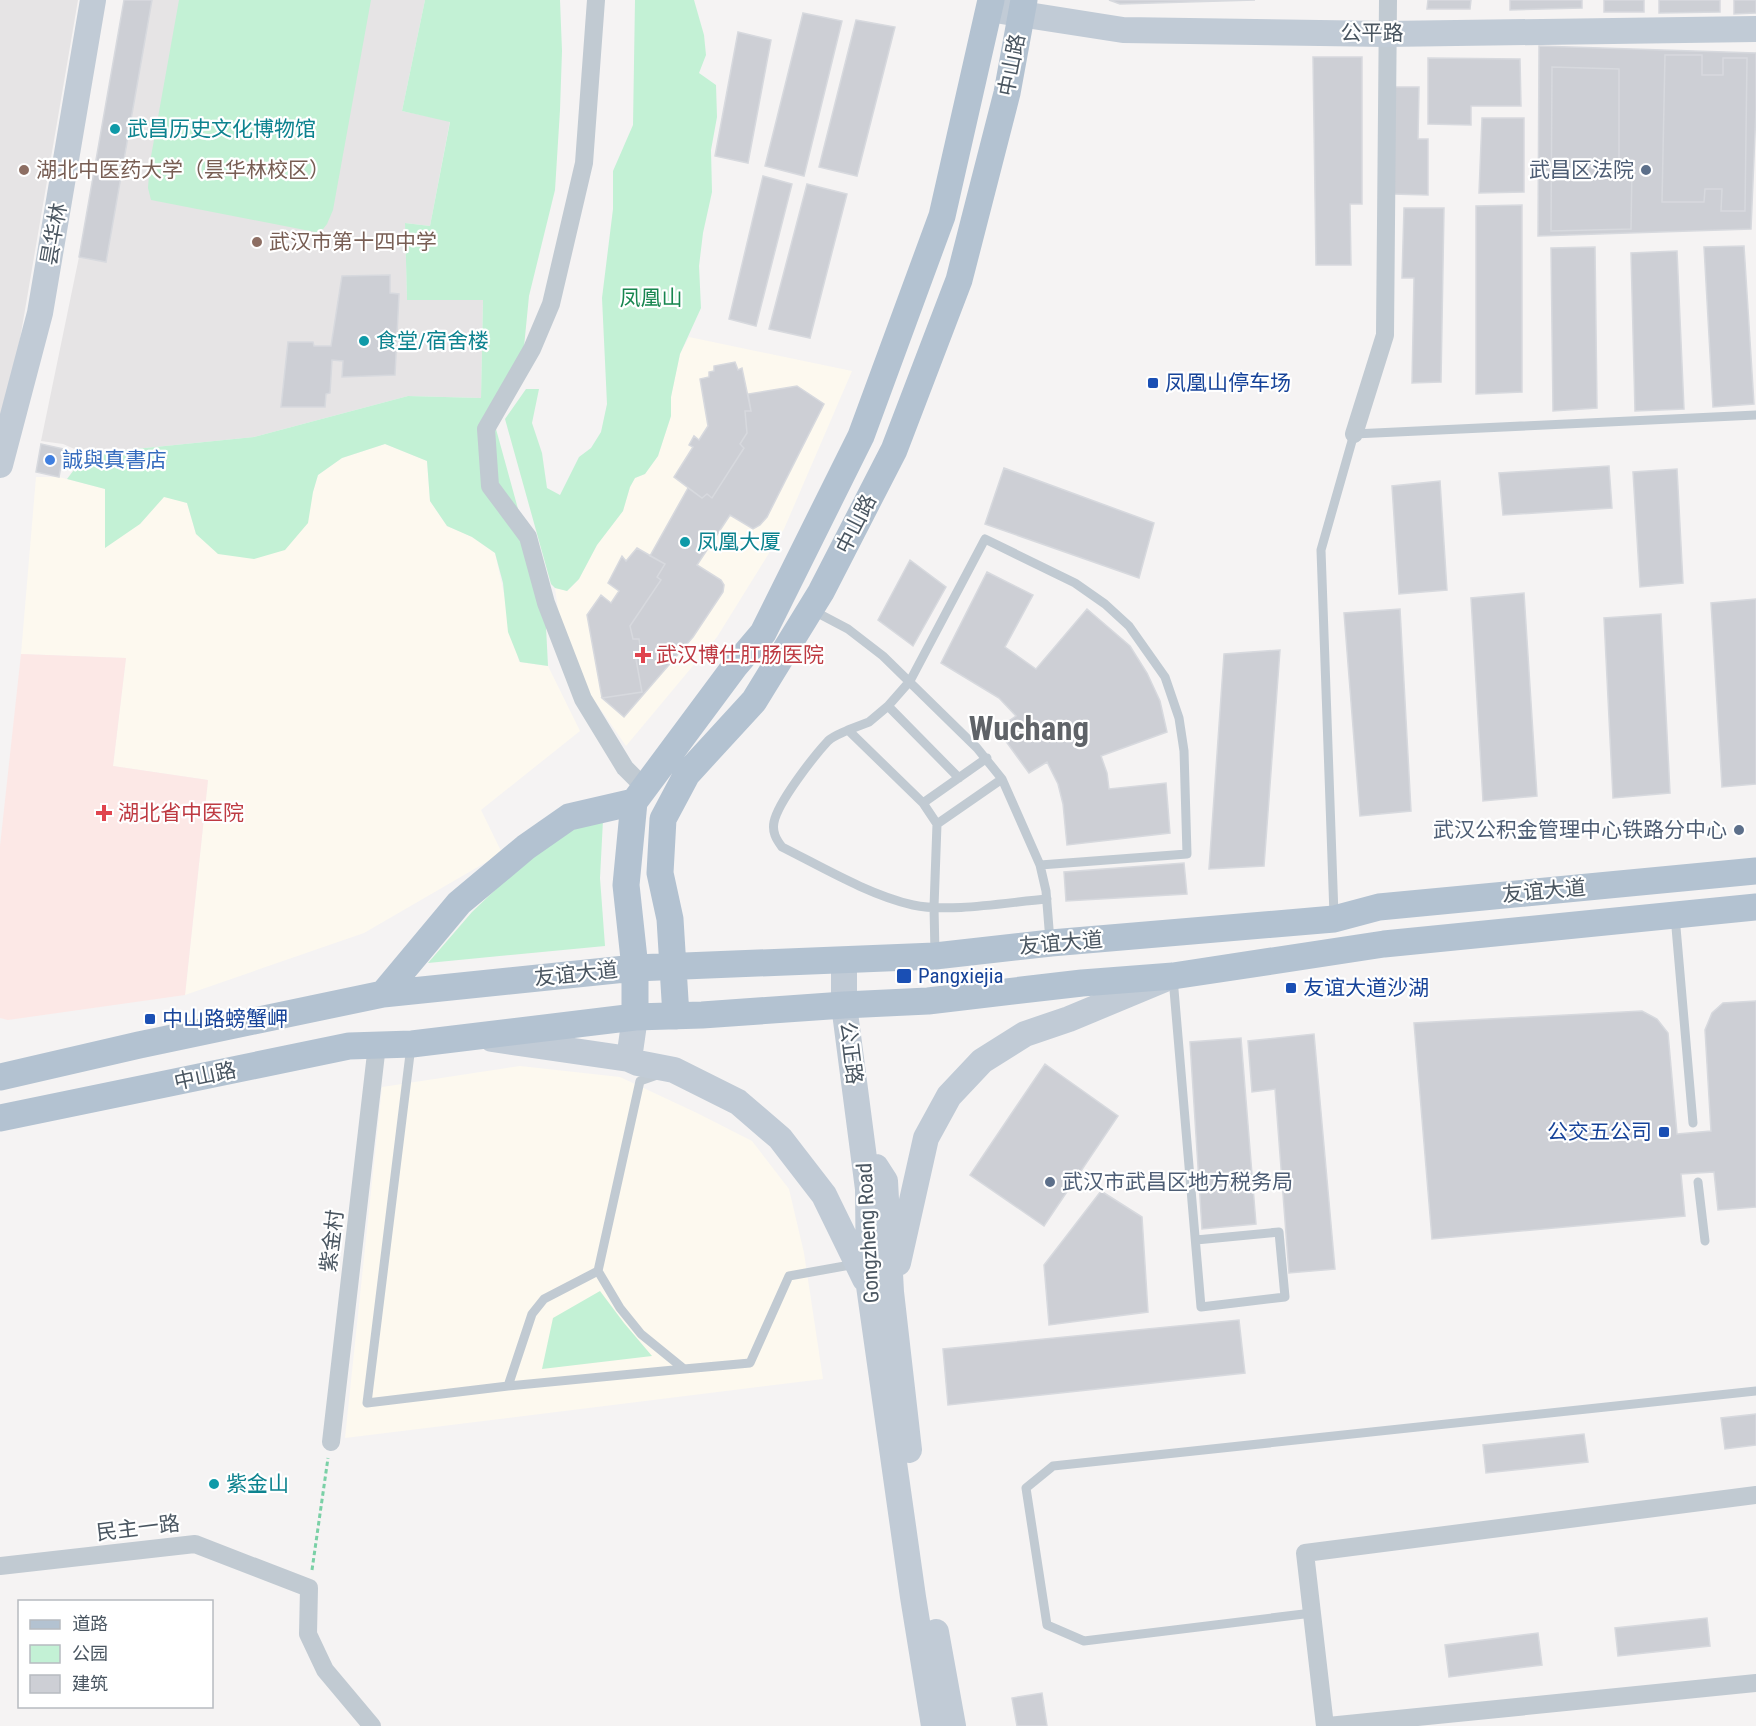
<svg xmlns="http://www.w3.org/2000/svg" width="1756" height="1726" font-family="'Roboto Condensed','Noto Sans SC',sans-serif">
	<rect width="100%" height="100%" fill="#f5f3f3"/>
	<path fill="#fdf9ef" d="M689,337L852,371L784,529L717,637L626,746L565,658L555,588L567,591L579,579L597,545L623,511L630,487L635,478L645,474L658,456L671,416V397L680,354Z
		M385,444L427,461L430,501L447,526L472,537L495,553L519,662L548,666L580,731L481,810L502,853L364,933L185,995L208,780L113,766L126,658L21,654L36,477H59L105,489L140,524L164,496L187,503L196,534L313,492L318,475L342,458Z
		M520,1066L620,1077L697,1113L752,1141L789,1189L804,1253L823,1379L345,1438L382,1087Z"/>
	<path fill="#e6e4e5" d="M0,0H78L20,339L0,424Z
		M152,0H425L402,111L450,121L430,226L405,223L407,299H483L481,398L408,396L254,437L86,454L63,444L41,441L79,257L106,262Z"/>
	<path fill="#fce8e6" d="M21,654L126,658L113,766L208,780L185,995L8,1020L0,1018V846Z"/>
	<path fill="#c3f1d5" d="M179,0H371L333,210L327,224L320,233L151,200L148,188L150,162Z
		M425,0H560L562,51L560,110L555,190L529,296L524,347L499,396L496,429L545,607L548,666L520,662L508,632L503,583L495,553L472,537L447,526L430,501L427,461L385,444L342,458L318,475L313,492L308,523L285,550L254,559L218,554L196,534L187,503L164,497L140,524L105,548V489L67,479L86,454L254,437L408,396L481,398L483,300H407L405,223L430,226L450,122L402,111Z
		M635,0H694L704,35L706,55L699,73L716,85L717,117L711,150L712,192L703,233L699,266L701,308L680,354L671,397V416L658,456L645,474L635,478L630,487L623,511L597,545L579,579L567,591L555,588L551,584L505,419L526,389H539L532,423L542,453L547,488L560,495L579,457L591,448L601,432L607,404L602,298L613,209V171L633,125Z
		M586,817L603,820L600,878L605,946L428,963L472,912L516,870Z
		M600,1291L624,1323L652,1356L542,1369L553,1318Z"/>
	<path fill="#cdcfd5" stroke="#d7d9de" stroke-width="1.5" d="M124,0H152L106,262L79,257Z
		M1109,0H1255L1120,4Z
		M1428,0H1471L1470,9H1427Z
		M1510,0H1582V8L1510,10Z
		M1604,0H1644V12H1604Z
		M1659,0H1720V12L1659,13Z
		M1734,0H1756V13L1734,14Z
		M803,13L842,21L804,176L765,166Z
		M856,20L895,27L857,176L819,167Z
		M738,32L771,40L748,163L715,156Z
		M1539,46L1756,53V110L1751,229L1538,236Z
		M1665,55H1702V75H1723V58H1747L1745,211H1721L1722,189H1705L1704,202H1662Z
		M1313,57H1362V204H1350L1351,265H1316Z
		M1428,58L1520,59L1521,106H1471V125L1428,124Z
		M1552,67L1619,69V167H1632L1631,229L1551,231Z
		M1394,87H1419L1418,139H1428V195L1392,194Z
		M1482,118H1524V192L1479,193Z
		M763,176L792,184L756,326L729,319Z
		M807,184L847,194L810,338L769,329Z
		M1522,205V392L1476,394V206Z
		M1404,208H1444L1441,382L1412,383L1414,278H1402Z
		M1744,246L1754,404L1713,407L1704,247Z
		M1595,247L1597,408L1553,411L1551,248Z
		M1677,251L1684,409L1635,411L1631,253Z
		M390,275V293L399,294L395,375L342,377L343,361L332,360L330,393L326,394L325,407H281L288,342H313L314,346H331L342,276Z
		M735,362L738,370L742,368L751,411H745L747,433L740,444L744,448L712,498L707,494L702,498L674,477L693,447L689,445L694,436L699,440L708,426L700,379L709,377V372L714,371V366Z
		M797,386L824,404L767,517L760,525L753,529L730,515L697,565L721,580L724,585L723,592L693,637L624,717L602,698L642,692L635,654L641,653L639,639H633L630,626L661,580L657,577L665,564L650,556L688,488L702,498L707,494L712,498L744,448L740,444L747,433L745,411H751L748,394Z
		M41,444L64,449L59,477L36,472Z
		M1609,466L1612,508L1503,515L1499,473Z
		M1004,468L1154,523L1139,578L985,524Z
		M1677,469L1683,583L1640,587L1633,472Z
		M1440,481L1447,590L1399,594L1392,486Z
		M637,548L665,564L657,577L661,580L630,626L633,639H639L641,653L635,654L642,692L602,698L587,615L601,595L611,603L619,591L608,583L622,556L626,561Z
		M910,560L946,587L913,646L878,620Z
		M987,572L1033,595L1005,647L1036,669L1087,609L1130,646L1147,673L1160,701L1167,732L1101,756L1107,773L1109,789L1166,783L1170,833L1067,845L1063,804L1058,784L1047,762L1029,773L997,729L1016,716L999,698L941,663Z
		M1524,593L1537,796L1483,801L1471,598Z
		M1756,599V784L1722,787L1711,603Z
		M1400,609L1411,811L1360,816L1344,613Z
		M1661,614L1670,793L1613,798L1604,618Z
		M1280,650L1264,866L1209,869L1224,654Z
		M1184,863L1187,894L1066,901L1064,872Z
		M1756,1001V1207L1718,1210L1714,1172L1681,1174L1685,1216L1432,1239L1414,1023L1642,1011L1657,1019L1668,1033L1677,1134L1711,1131L1705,1030L1712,1013L1723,1003Z
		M1314,1034L1335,1269L1289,1273L1275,1089L1252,1092L1248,1041Z
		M1241,1038L1256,1224L1202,1229L1190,1042Z
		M1045,1064L1118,1116L1044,1226L970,1175Z
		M1101,1191L1142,1217L1148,1312L1049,1325L1044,1265Z
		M1239,1320L1245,1373L948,1405L943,1349Z
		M1756,1414V1445L1725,1449L1721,1418Z
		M1584,1434L1588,1462L1486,1473L1483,1445Z
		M1707,1618L1710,1646L1618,1656L1615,1628Z
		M1538,1633L1542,1665L1449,1677L1445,1645Z
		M1042,1693L1047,1726H1017L1012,1698Z"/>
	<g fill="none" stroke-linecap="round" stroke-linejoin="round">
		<path stroke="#7ad0a6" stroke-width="3" stroke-dasharray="4.5 3" stroke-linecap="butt" d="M312,1570L328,1458"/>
		<path stroke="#c1cad2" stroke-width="9" d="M812,610L848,629L883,656L977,748L1002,779L1040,865L1046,891L1050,941
			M888,706L959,778
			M848,730L869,722L888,706L910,681L985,539L1075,583L1105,604L1129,626L1165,677L1179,718L1184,751L1187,854L1040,865
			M923,803L987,758
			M937,824L923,803L848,730C842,733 833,736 828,741C814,756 778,802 774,822C772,832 776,839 782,847C822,867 869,895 913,905C949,913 1009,902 1047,899
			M1334,915L1321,550L1354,434L1756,415
			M1675,916L1693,1123
			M935,954L934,907L937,824L1002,779
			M1173,978L1201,1307L1285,1297L1279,1232L1196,1240
			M411,1046L367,1403L508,1386L532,1314L544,1299L598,1271
			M660,1074L640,1081L598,1271L620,1308L641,1334L684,1369L750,1363L789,1276L856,1264
			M1698,1182L1705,1241
			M508,1386L684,1369
			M1312,1613L1084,1641L1047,1625L1026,1488L1053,1466L1756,1391"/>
		<path stroke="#c1cad2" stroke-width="18" d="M596,0L584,163L551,304L532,349L486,429L490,486L528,537L546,603L583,699L625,768L644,787
			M1354,434L1385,335L1388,0
			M331,1442L377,1045
			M0,1566L195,1544L309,1588L308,1634L325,1670L372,1726
			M1325,1726L1305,1553L1756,1495
			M1328,1726L1756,1683"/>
		<path stroke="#c1cbd6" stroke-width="26" d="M989,9L1123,30L1386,34L1756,29
			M0,465L40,313L93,0
			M844,960V1005L868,1189L869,1286L913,1597L934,1726
			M635,1017L629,1059L638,1063L674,1070L738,1102L780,1138L824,1195L865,1279
			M492,1039L629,1059
			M876,1167L885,1181L891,1292L909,1450
			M898,1263L926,1138L949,1096L982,1061L1025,1034L1069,1019L1165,979
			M936,1632L953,1726"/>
		<path stroke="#b3c2d1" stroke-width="27" d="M383,994L459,903L526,847L569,817L634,802
			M676,1016L670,919L660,873L663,819L687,774L754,701L821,592L894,450L959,280L1007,93L1024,0
			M635,1017V968L626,885L634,802L735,666L763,633L861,436L942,216L991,0
			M0,1077L139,1045L383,994L635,968L935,956L1051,943L1334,919L1379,907L1756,871
			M0,1118L349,1046L412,1044L635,1017L702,1015L844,1005L928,1001L1082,983L1173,976L1384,944L1756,907"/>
	</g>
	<g fill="#0f9aa8" stroke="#fff" stroke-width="2">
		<circle cx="115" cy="129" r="6"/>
		<circle cx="364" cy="341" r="6"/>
		<circle cx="685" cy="542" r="6"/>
		<circle cx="214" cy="1484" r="6"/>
	</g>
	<g fill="#8d6e63" stroke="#fff" stroke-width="2">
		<circle cx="24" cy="170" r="6"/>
		<circle cx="257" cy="242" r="6"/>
	</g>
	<g fill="#5c6f8a" stroke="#fff" stroke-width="2">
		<circle cx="1646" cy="170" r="6"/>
		<circle cx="1739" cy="830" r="6"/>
		<circle cx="1050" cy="1182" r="6"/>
	</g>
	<g fill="#1a4fb4" stroke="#fff" stroke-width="2">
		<rect x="1147" y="377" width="12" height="12" rx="3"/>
		<rect x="896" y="968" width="16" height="16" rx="3"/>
		<rect x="1285" y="982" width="12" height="12" rx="3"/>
		<rect x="144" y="1013" width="12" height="12" rx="3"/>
		<rect x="1658" y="1126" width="12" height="12" rx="3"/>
	</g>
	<circle fill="#3f7fe0" stroke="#fff" stroke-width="2" cx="50" cy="460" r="6"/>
	<g fill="#e0444e" stroke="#fff" stroke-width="2">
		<path d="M640 646h6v6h6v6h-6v6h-6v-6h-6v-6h6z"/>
		<path d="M101 804h6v6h6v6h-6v6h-6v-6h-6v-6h6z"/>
	</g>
	<g text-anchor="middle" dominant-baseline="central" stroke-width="4.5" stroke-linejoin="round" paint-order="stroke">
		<g font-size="21" fill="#4a5661" stroke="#fff">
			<text x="1372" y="33">公平路</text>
			<text transform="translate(1012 65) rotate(-79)">中山路</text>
			<text transform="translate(54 234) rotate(-80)">昙华林</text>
			<text transform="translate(856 524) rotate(-63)">中山路</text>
			<text transform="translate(1544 891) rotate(-5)">友谊大道</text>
			<text transform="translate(1061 943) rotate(-5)">友谊大道</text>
			<text transform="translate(576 974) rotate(-6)">友谊大道</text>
			<text transform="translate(851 1053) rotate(83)">公正路</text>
			<text transform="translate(205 1076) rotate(-12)">中山路</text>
			<text transform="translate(868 1233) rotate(-93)">Gongzheng Road</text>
			<text transform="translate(332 1241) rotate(-83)">紫金村</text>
			<text transform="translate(138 1528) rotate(-7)">民主一路</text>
		</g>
		<g font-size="21" fill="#0d838f" stroke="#fff" text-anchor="start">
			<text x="127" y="129">武昌历史文化博物馆</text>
			<text x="376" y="341">食堂/宿舍楼</text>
			<text x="697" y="542">凤凰大厦</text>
			<text x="226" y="1484">紫金山</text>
		</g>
		<g font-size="21" fill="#785e54" stroke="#fff" text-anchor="start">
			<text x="36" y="170">湖北中医药大学（昙华林校区）</text>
			<text x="269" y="242">武汉市第十四中学</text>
		</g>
		<g font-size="21" fill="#4e5e75" stroke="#fff" text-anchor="end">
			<text x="1634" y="170">武昌区法院</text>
			<text x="1727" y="830">武汉公积金管理中心铁路分中心</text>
			<text x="1062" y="1182" text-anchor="start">武汉市武昌区地方税务局</text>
		</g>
		<g font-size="21" fill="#17864f" stroke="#fff">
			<text x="651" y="298">凤凰山</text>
		</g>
		<g font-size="21" fill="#164399" stroke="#fff" text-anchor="start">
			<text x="1165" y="383">凤凰山停车场</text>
			<text x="918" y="976">Pangxiejia</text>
			<text x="1303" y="988">友谊大道沙湖</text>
			<text x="162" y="1019">中山路螃蟹岬</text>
			<text x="1652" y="1132" text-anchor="end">公交五公司</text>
		</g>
		<g font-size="21" fill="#366cbe" stroke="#fff" text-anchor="start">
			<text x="62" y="460">誠與真書店</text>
		</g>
		<g font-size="21" fill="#be3a42" stroke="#fff" text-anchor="start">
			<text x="656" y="655">武汉博仕肛肠医院</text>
			<text x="118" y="813">湖北省中医院</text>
		</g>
		<g font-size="33" font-weight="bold" fill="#5f6368" stroke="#fff">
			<text x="1029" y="728">Wuchang</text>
		</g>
	</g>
	<rect x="18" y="1600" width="195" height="108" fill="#ffffff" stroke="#b7bbc0" stroke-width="1.5"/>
	<rect x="30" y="1620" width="30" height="9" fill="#b3c2d1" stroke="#b7bbc0" stroke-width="1.5"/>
	<text x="72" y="1630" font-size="18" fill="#4a5661">道路</text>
	<rect x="30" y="1645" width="30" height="18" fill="#c3f1d5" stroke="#b7bbc0" stroke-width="1.5"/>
	<text x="72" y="1660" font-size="18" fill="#4a5661">公园</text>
	<rect x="30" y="1675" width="30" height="18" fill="#cdcfd5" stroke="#b7bbc0" stroke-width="1.5"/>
	<text x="72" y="1690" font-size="18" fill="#4a5661">建筑</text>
</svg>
